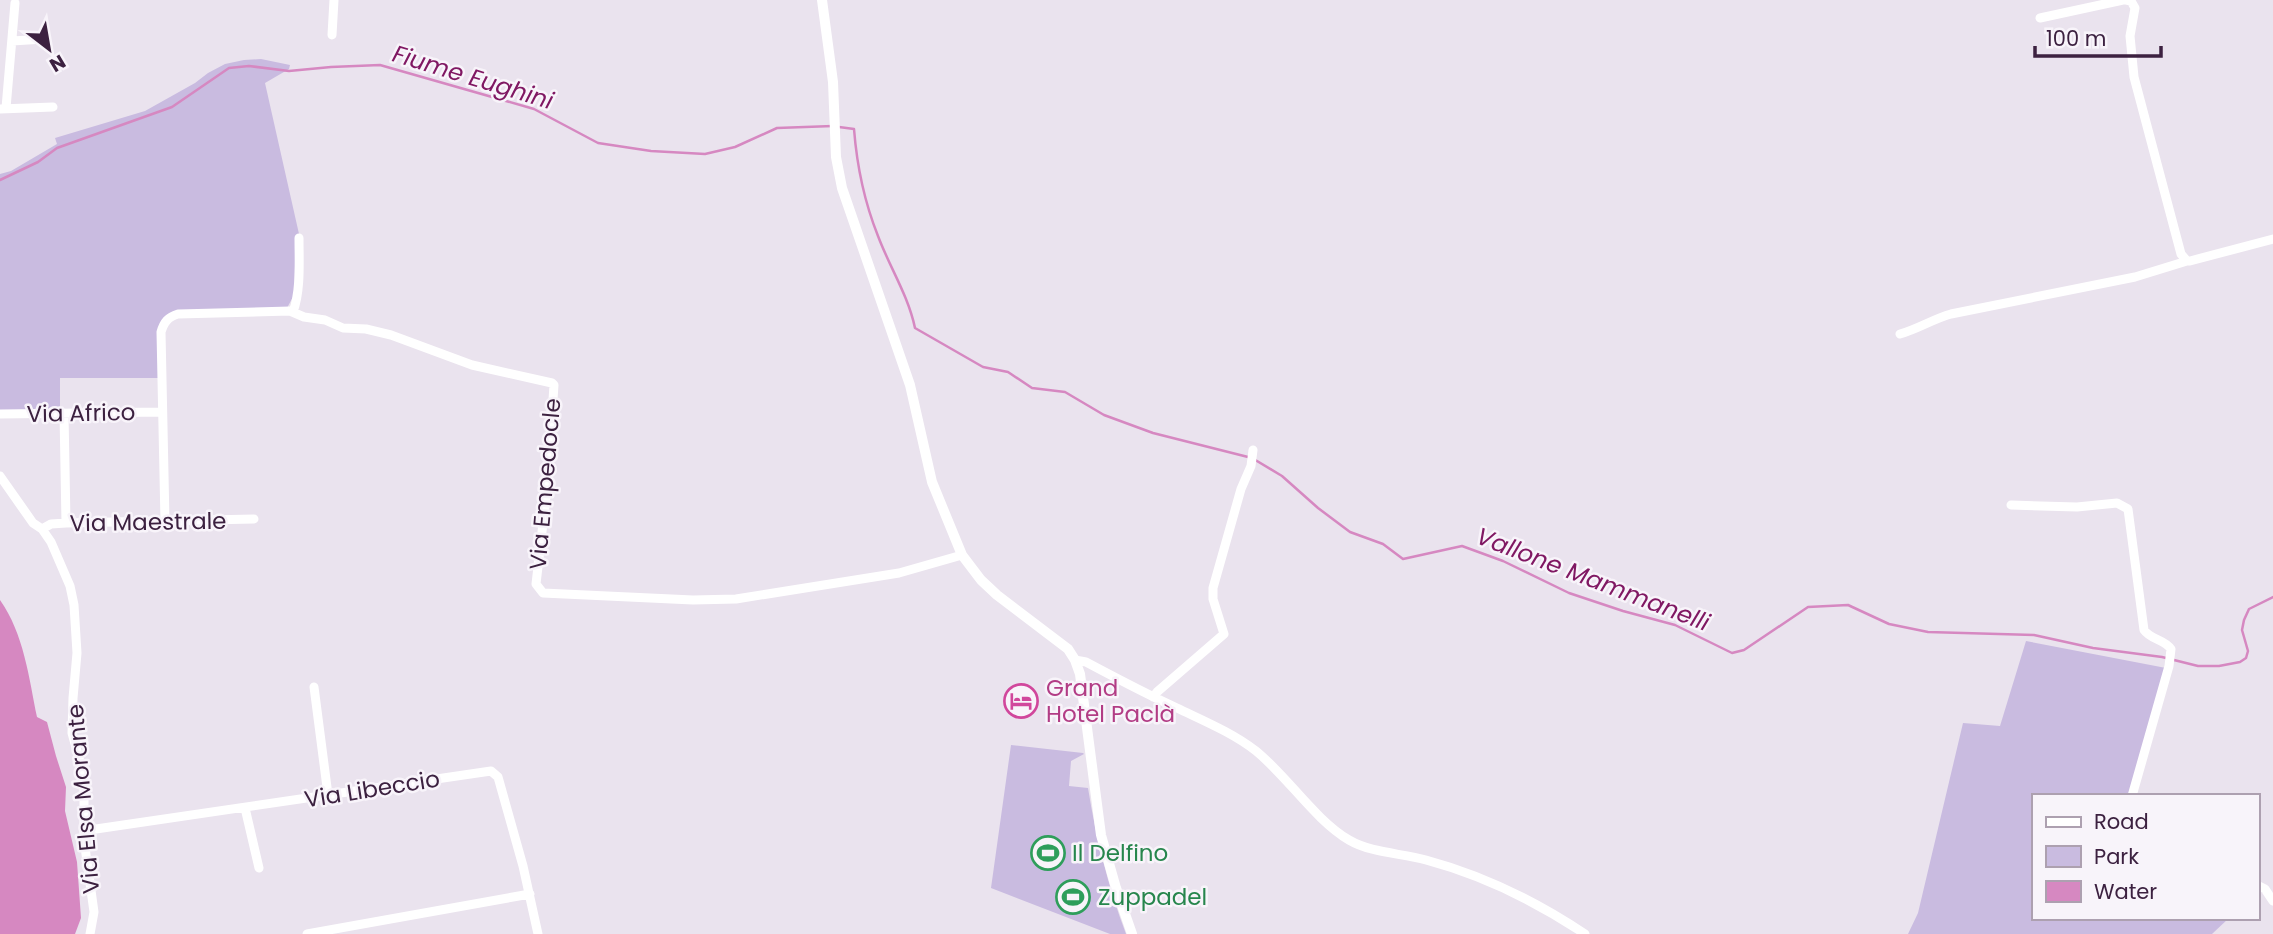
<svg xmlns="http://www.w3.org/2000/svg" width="2273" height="934" font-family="Poppins,sans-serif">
	<rect width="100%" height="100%" fill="#eae3ee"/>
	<path fill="#c9bbe0" d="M261,59L290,65L289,69L265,83L299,234L296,237L294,295L287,308L166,316L159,378H60V410L0,411V174L11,171L57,144L55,138L145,111L195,83L208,73L225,64L244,60Z
		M2026,641L2166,668L2128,796H2033V918H2229L2212,934H1908L1918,913L1963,723L2000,726Z
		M1011,745L1083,753L1084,754L1071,761L1069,786L1088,788C1096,838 1108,886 1126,934H1110L991,888Z"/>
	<path fill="#d688c1" d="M0,600C24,634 29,678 37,717L47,722L56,756L66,787L65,811L77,862L81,918L75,934H0Z"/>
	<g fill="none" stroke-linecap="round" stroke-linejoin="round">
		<path stroke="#d688c1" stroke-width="2.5" d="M839,127L854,129C857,167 864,201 878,236C890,268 908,295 915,328L983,367L1008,372L1032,388L1065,392L1104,415L1153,433L1252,458L1282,476L1318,508L1350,532L1383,544L1403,559L1462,546L1503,561L1569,593L1623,611L1675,625L1732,653L1744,650L1808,607L1848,605L1889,624L1928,632L2034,635L2093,648L2162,657L2198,666H2219L2240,662L2246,658L2248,651L2242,630L2244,620L2249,609L2273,597
			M0,180L38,162L57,148L172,107L229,68L249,66L289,71L331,67L380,65L534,109L598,143L651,151L705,154L735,147L777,128L833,126"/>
		<path stroke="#fff" stroke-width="9" d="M2126,0L2131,1L2135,8L2130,36L2134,77L2181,254L2187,261H2190L2273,239
			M2040,18L2123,0
			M332,35L334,0
			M12,41L44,39
			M6,108L15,3
			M0,109L53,107
			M293,312C301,290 299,262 299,238
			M1900,334C1918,329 1933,319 1951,314L2135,277L2187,261
			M64,413L66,523
			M0,414L162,412
			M0,476L33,523L42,529L51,542L70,586L74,605L77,653L73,698L72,733L82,769L84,788V840L94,912L90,934
			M2011,505L2077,507L2117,503L2128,509L2144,630C2151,640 2164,639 2171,649L2169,666L2132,796
			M165,522L161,332C164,322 168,317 178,314L290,311L304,317L325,320L343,328L366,329L391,335L472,365L552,383L554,385L547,488L536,584L543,593L693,600L736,599L899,573L962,555
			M42,529L51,524L66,523L254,519
			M1075,660L1086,662C1116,678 1146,694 1177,708C1204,721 1233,733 1256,751C1288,777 1315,820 1349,840C1371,853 1401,853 1426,860C1482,875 1537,902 1585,934
			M314,687L328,795
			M1153,697L1157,692L1224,634L1213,599V588L1241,489L1251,466L1253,450
			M245,808L259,868
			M84,827L96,829L491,771L498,777L523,866L538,934
			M2257,885L2265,889L2273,901
			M307,934L530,894"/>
		<path stroke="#fff" stroke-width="10" d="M822,0L833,82L836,157L842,188L910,385L932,482L962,555L981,580L997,595L1068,649L1075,660L1080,674L1101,835L1116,888L1132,934"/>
	</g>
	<defs>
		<g id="hotel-ring" transform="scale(1.75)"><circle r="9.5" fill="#f8f4fa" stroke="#d1479c" stroke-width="1.5"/><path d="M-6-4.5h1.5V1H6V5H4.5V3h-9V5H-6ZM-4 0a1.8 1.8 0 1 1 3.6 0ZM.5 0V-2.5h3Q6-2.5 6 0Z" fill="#d1479c"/></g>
		<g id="stadium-ring" transform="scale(1.75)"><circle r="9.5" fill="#f8f4fa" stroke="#2e9e5b" stroke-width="1.5"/><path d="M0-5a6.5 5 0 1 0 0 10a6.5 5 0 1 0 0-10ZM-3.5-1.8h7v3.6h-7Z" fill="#2e9e5b"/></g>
	</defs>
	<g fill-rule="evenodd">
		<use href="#hotel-ring" x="1021" y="701"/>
		<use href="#stadium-ring" x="1048" y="853"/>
		<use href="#stadium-ring" x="1073" y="897"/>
	</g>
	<g text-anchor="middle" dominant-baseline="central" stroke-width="5" stroke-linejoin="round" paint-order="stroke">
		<g font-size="23" fill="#3c2140" stroke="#f8f4fa">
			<text transform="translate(81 413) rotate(-1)">Via Africo</text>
			<text transform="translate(545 484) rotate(-85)">Via Empedocle</text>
			<text transform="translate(148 522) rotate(-1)">Via Maestrale</text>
			<text transform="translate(372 789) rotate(-9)">Via Libeccio</text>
			<text transform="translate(83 799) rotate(-95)">Via Elsa Morante</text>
		</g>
		<g font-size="23" fill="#b23c85" stroke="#f8f4fa" text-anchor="start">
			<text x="1046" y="688">Grand<tspan x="1046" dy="26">Hotel Paclà</tspan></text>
		</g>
		<g font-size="23" fill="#27864d" stroke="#f8f4fa" text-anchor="start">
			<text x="1072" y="853">Il Delfino</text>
			<text x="1098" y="897">Zuppadel</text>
		</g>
		<g font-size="24" font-style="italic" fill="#801863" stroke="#f8f4fa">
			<text transform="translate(473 77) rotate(17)">Fiume Eughini</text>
			<text transform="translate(1593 579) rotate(21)">Vallone Mammanelli</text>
		</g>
	</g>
	<rect x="2032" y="794" width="228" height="126" fill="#f8f4fa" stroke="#ada0b0" stroke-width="2"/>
	<rect x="2046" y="817" width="35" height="10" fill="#ffffff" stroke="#ada0b0" stroke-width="2"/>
	<text x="2094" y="829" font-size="21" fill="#3c2140">Road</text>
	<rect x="2046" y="846" width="35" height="21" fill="#c9bbe0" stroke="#ada0b0" stroke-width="2"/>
	<text x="2094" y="864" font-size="21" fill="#3c2140">Park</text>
	<rect x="2046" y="881" width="35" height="21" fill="#d688c1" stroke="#ada0b0" stroke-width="2"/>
	<text x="2094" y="899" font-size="21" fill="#3c2140">Water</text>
	<g transform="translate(49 49) rotate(149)" stroke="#f8f4fa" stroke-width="5" paint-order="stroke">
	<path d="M0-5L12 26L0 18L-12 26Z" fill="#3c2140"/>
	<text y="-10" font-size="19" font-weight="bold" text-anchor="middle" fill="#3c2140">N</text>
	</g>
	<path d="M2035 46v10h126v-10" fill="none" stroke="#3c2140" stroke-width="3.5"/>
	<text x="2046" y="46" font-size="21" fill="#3c2140" stroke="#f8f4fa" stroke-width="5" paint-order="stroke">100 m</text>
</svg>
